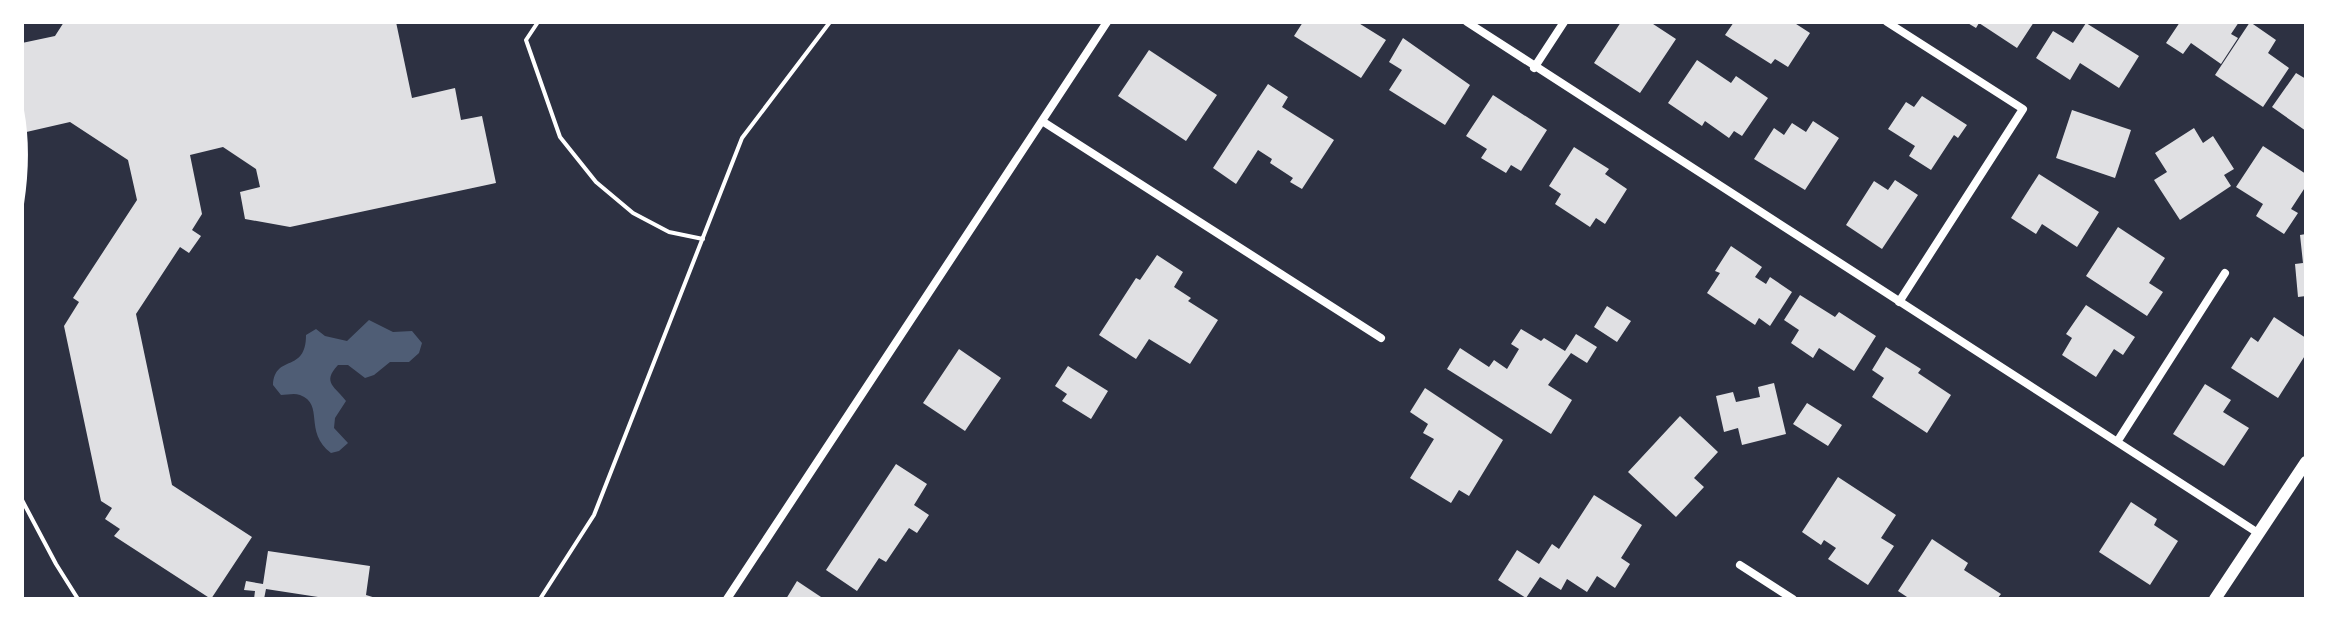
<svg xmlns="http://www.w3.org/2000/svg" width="2328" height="621" font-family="'DejaVu Sans',sans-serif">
	<rect width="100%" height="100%" fill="#2d3142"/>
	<path fill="#4f5d75" d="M369,320L393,332L412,331L422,343L419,353L409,362H390L374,375L365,378L348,365H338C321,383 336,387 346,401L335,418L334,428L348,443L339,451L331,453C303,432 325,404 300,395C294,393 287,395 281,395L273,385C275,353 306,374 306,335L316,329L325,336L347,341Z"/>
	<path fill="#e0e0e3" d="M64,22H396L412,98L455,88L461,120L482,116L496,183L290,227L245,219L240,192L260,187L256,169L223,147L190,155L202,214L192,230L201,236L189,253L180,247L136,314L172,485L252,537L211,599L114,536L120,529L105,519L112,508L101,501L64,326L79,302L73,298L137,200L128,160L70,122L22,133V43L55,36Z
		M1303,22H1357L1386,40L1361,78L1294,36Z
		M1621,22H1650L1676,39L1640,93L1594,63Z
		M1734,22H1793L1810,33L1788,67L1775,59L1771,64L1725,35Z
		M1966,22H2034L2017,48L1979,23L1976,28Z
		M2180,22H2239L2231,34L2238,38L2221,64L2191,43L2183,54L2166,43Z
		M2250,22L2276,40L2268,53L2289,68L2263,107L2215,75Z
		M2086,23L2139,56L2119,88L2080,63L2070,80L2036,58L2053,31L2073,43Z
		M1403,38L1470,85L1445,125L1389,90L1402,70L1389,62Z
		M1149,50L1217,95L1186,141L1118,96Z
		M1697,60L1731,83L1736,76L1768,98L1742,136L1734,131L1729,138L1705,121L1702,126L1668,103Z
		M2296,73L2306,79V131L2272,107Z
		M1268,84L1288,97L1282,107L1334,140L1302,189L1290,182L1293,178L1270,163L1272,159L1258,150L1236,184L1213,168Z
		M1493,95L1547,130L1521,171L1511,165L1506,173L1481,158L1487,149L1466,136Z
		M1922,96L1967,125L1958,138L1954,135L1931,170L1909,156L1915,146L1888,129L1906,102L1914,107Z
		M2072,110L2131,130L2115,178L2056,158Z
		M1813,121L1839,138L1805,190L1754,159L1774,128L1784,135L1792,123L1806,132Z
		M2194,128L2203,143L2213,136L2234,169L2224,175L2231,186L2180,220L2154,180L2167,172L2155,153Z
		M2263,146L2306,174V186L2291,209L2298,213L2284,234L2256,216L2263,204L2236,187Z
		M1574,147L1609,169L1605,174L1627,189L1605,224L1596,218L1590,227L1555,204L1561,194L1549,186Z
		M2039,174L2099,212L2077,247L2042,224L2036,234L2011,218Z
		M1895,180L1918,195L1882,249L1846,225L1874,181L1888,190Z
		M2118,227L2165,258L2149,283L2163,292L2147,316L2086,276Z
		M2306,234V296L2298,297L2295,264L2303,263L2300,235Z
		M1731,246L1762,267L1755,277L1766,284L1770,277L1792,292L1770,326L1759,318L1755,325L1707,293L1720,273L1715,271Z
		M1157,255L1183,272L1174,287L1191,298L1188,301L1218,320L1190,364L1149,339L1136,359L1099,335L1136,278L1140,280Z
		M1800,295L1835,317L1839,312L1876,336L1854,371L1819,348L1813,358L1791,343L1799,330L1784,320Z
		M2086,305L2135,337L2123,355L2114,349L2096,377L2062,355L2072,338L2066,334Z
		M1607,306L1631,321L1617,342L1594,327Z
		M2274,317L2306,338V354L2278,398L2231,368L2251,337L2258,342Z
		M1521,329L1541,341L1544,338L1565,351L1576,334L1597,347L1587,363L1571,353L1548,385L1572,400L1551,434L1447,369L1460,348L1489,367L1494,360L1507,369L1519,349L1511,344Z
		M1886,347L1921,369L1918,373L1951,395L1927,433L1872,397L1884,378L1872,370Z
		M959,349L1001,378L965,431L923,403Z
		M1068,366L1108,391L1091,419L1062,401L1067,394L1055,386Z
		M1774,383L1786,434L1742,445L1738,428L1724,432L1716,396L1733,392L1736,402L1760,397L1758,387Z
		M2205,384L2231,400L2223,412L2249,428L2224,466L2173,434Z
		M1425,388L1503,440L1469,496L1459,490L1451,503L1410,478L1434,439L1423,433L1428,424L1410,412Z
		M1807,403L1842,425L1828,446L1793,424Z
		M1680,416L1718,452L1694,478L1704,487L1676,517L1628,472Z
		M896,464L927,484L914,505L929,515L917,533L909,528L886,562L879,558L857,591L826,570Z
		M1838,477L1896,515L1881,538L1894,546L1868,585L1828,559L1836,548L1824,540L1821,545L1802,532Z
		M1594,495L1642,525L1621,558L1630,564L1615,588L1597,576L1587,592L1567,579L1561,590L1540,577L1526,598L1498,580L1517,550L1539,564L1552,544L1559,549Z
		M2131,502L2157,519L2154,525L2178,541L2150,585L2099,552Z
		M1932,539L1968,563L1964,570L2001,594L1997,599H1910L1898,591Z
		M268,551L370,566L366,595L379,599H331L266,589L264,599H254L255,591L244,590L246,581L263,584Z
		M797,581L824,599H786Z"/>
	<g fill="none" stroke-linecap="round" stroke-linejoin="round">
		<path stroke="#fff" stroke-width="4" d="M538,22L526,40L560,137L596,182L633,213L669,232L703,239
			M22,110C28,142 27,171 22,204
			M22,290V320
			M22,500L56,564L78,599
			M540,599L594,515L742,138L830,22"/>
		<path stroke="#fff" stroke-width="8" d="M1467,22L2258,533
			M1887,22L2023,109L1899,302
			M1534,68L1564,22
			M1042,121L1381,338
			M2117,442L2225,273
			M1740,565L1793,599
			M727,599L1107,22"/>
		<path stroke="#fff" stroke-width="12" d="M2215,599L2306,462"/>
	</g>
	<rect width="2328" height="621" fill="none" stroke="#ffffff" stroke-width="48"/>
</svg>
